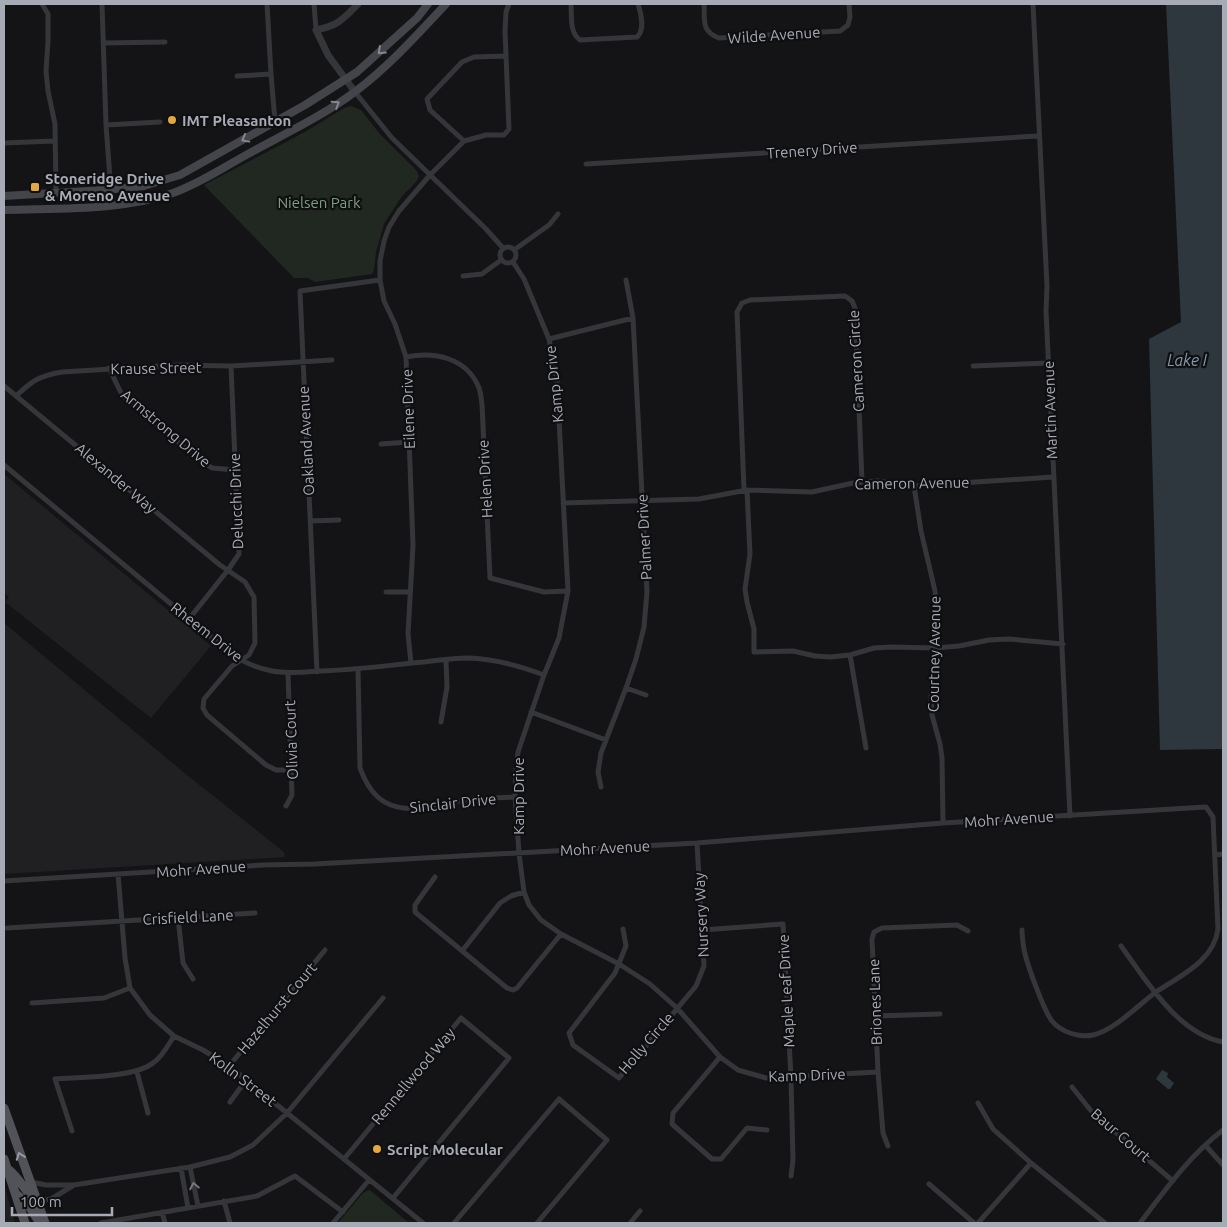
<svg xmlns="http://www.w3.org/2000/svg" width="1227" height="1227" font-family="Ubuntu,sans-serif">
	<rect width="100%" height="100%" fill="#141416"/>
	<path fill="#202022" d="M4,474L211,646L151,718L5,602L9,597L4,593Z
		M4,623L187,775L284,852L285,857L4,874Z
		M4,1184L15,1223H4Z"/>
	<path fill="#212821" d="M351,106L361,110L379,133L416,170L419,176L416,182L402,196L384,224L376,252L374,270L372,274L315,282L308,278H294L204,185L305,132L344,108Z
		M369,1190L371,1191L409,1223H338L363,1193Z"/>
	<path fill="#2e373d" d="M1166,4H1223V749L1160,750L1149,339L1181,322Z
		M1162,1070L1168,1073L1167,1077L1174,1083L1170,1089H1168L1156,1079Z"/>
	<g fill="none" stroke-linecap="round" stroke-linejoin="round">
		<path stroke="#35363a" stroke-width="5" d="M42,4L48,14V41L46,71L48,91L55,124L56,193
			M102,4L106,125L112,205
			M267,4L271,74L275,121
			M314,4L316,30
			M571,4C572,16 569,32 580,40L637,37C645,30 641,13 638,4
			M704,4C705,21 701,31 719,38L840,31L848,25L850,17L849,4
			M1033,4L1047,286L1046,311L1070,816
			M103,43L165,42
			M237,76L271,74
			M355,92L392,138L486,229L503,248
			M106,125L160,122
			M464,141L430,110L427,99L462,62L474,57L506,56
			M4,143L54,141
			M586,164L1038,136
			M500 255a8 8 0 1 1 16 0a8 8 0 1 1-16 0Z
			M514,250L549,225L558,214
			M513,262L524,279L549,339L557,381L568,591L559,638L544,675L518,752L516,770L515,797L519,853L524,892L529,905L541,920L561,934L619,964L650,984L677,1008L720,1057L738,1070L766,1078L878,1072
			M463,276L482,274L501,260
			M549,339L633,318
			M406,357C435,351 467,358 479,388C481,393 481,399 482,404L490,578L544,592L568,591
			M973,366L1049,363
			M109,368L122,395L197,458L212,468L235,470
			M4,386L220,565L245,582L254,597L255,643L249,655L232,666L204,699L203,708L207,715L266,765L276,770H292
			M16,396C33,380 39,376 62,372L177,365L231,366L332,360
			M381,444L409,442
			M4,465L230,653C243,662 256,668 272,671C288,674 305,672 321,671C356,670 390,665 424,662C439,660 455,658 470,658C496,659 520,666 544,675
			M914,486L921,531L935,591L937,613L931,698L932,715L940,744L942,758L943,823
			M744,490L737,312L742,303L750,300L845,296L852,301L855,308L862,482
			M747,490L750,554L745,589L747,602L754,629V652L793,651L815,656L830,657L850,655L874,648L891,647L934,648L959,646L989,640L1009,639L1063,644
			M563,503L699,499L747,490L812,492L853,483L878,481L914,486L1053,477
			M310,521L339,520
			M386,592H410
			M189,619L228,570L239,554L231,366
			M850,655L866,748
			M411,663L408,634L413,545L406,357L395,324L384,301L380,280V261L384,241L389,227L399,211L430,175L464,141L486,135H504L509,129L505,31L506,12L509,4
			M358,669L360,768C372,801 391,812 426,808C439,806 452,802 464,800C481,798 498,798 515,797
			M317,672L300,291L380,280
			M626,688L646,695
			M531,712L606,740
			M441,722L447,687L446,660
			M601,787L598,772L601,753L626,688L636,659L644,627L647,592L633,318L626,280
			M286,806L292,795L288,673
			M1215,855L1223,854
			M118,874L125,958L130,988L150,1015L174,1036L203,1050L229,1066L423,1223
			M435,877L415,905V912L507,988L513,990L517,988L561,934
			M4,881L263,865L315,864L697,843L943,823L1206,807L1213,817L1218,929C1214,961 1180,976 1156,992C1138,1005 1115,1030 1093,1035C1079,1038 1061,1032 1052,1021C1044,1011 1026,962 1024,949C1023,943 1022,937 1022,930
			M178,918L183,963L193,979
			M7,928L255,913
			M623,929L626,946L615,973L569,1033L573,1045L619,1078L696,986L704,966L697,843
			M702,930L783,924L791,1078L793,1160L791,1176
			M1121,946C1146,980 1178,1034 1223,1042
			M462,951L500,903L511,896L524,892
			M32,1003L104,998L130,988
			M876,1016L940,1014
			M720,1057L673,1113L672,1124L712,1159H721L747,1128L767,1130
			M229,1066L325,950
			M137,1072L148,1113
			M1072,1087L1092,1112L1173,1181
			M230,1102L246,1080
			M978,1103L993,1129L1031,1163L1105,1223
			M72,1131L55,1079C80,1077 134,1078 153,1063C163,1056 168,1045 174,1036
			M888,1146L883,1133L878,1072L872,939L874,932L882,928L957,925L968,931
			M1206,1146L1223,1165
			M344,1159L461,1018L509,1058L393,1198
			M190,1167L198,1206
			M181,1168L188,1208
			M31,1182L46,1185H74L190,1167L230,1157L253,1145L287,1113L383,998
			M929,1184L974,1223
			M37,1201L51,1199L74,1185
			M224,1201L230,1223
			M162,1212L165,1223
			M101,1223L257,1196L295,1176L343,1212
			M333,1223L369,1180
			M454,1223L559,1099L607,1140L537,1223
			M630,1223L640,1211
			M978,1223L1031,1163
			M1140,1223C1165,1190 1190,1155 1223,1130"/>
		<path stroke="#35363a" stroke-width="7" d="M355,92L328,55L316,30C339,25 342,20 358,4"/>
		<path stroke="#44454a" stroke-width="8" d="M4,196L105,190L144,186L180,175L305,105L357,72L417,18L428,4
			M4,210C60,208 120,211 173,193C199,184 224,167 248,154C284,134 323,116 356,91C389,66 417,35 446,4"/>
		<path stroke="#525359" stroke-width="9" d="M4,1108L45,1223
			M4,1159L25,1223
			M9,1170C20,1179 25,1192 37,1201
			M16,1194L27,1203L40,1223"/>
	</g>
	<defs><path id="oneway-chevron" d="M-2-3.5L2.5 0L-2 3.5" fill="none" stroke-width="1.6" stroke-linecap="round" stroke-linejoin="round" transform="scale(1.25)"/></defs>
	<g stroke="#848790">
		<use href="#oneway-chevron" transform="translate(381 51) rotate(137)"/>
		<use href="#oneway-chevron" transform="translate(336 104) rotate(-33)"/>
		<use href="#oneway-chevron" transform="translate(245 139) rotate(151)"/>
	</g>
	<use stroke="#9699a3" href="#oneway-chevron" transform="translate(20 1156) rotate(-110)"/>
	<use stroke="#74767e" href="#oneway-chevron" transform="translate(194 1186) rotate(-101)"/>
	<g fill="#e3a83e" stroke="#0f0f11" stroke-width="2">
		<circle cx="172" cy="120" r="5"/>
		<rect x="30" y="182" width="10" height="10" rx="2.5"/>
		<circle cx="377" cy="1149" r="5"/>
	</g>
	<g text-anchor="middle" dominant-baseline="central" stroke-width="4.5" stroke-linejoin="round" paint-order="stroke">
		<g font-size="15" fill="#a7abb5" stroke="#0f0f11">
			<text transform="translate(774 35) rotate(-4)">Wilde Avenue</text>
			<text transform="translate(812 150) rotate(-4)">Trenery Drive</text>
			<text transform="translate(856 361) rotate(-93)">Cameron Circle</text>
			<text transform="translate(156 368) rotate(-1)">Krause Street</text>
			<text transform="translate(554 384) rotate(-96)">Kamp Drive</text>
			<text transform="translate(408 409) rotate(-92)">Eilene Drive</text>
			<text transform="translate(1050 410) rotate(-92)">Martin Avenue</text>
			<text transform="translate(166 428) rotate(40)">Armstrong Drive</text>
			<text transform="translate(306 441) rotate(-93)">Oakland Avenue</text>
			<text transform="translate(116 478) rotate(40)">Alexander Way</text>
			<text transform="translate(485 479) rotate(-93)">Helen Drive</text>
			<text transform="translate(912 483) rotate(-1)">Cameron Avenue</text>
			<text transform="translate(236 501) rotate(-92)">Delucchi Drive</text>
			<text transform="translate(644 537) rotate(-93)">Palmer Drive</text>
			<text transform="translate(207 632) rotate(38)">Rheem Drive</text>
			<text transform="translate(934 654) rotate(-89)">Courtney Avenue</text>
			<text transform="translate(291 740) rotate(-92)">Olivia Court</text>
			<text transform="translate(518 796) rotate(-90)">Kamp Drive</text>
			<text transform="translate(453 803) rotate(-6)">Sinclair Drive</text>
			<text transform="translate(1009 819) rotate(-4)">Mohr Avenue</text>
			<text transform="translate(605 848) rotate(-3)">Mohr Avenue</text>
			<text transform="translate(201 869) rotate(-4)">Mohr Avenue</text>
			<text transform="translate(701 915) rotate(-93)">Nursery Way</text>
			<text transform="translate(188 917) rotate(-3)">Crisfield Lane</text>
			<text transform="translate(786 991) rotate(-93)">Maple Leaf Drive</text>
			<text transform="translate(875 1002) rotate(-92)">Briones Lane</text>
			<text transform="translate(277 1008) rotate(-50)">Hazelhurst Court</text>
			<text transform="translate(646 1043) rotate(-49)">Holly Circle</text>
			<text transform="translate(807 1075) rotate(-2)">Kamp Drive</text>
			<text transform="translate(413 1076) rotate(-50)">Rennellwood Way</text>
			<text transform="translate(243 1079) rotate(37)">Kolln Street</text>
			<text transform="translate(1121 1135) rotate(41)">Baur Court</text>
		</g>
		<g font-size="15" font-weight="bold" fill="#a7abb5" stroke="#0f0f11" text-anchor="start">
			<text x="182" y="120">IMT Pleasanton</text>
			<text x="45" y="178">Stoneridge Drive<tspan x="45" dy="17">&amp; Moreno Avenue</tspan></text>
			<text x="387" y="1149">Script Molecular</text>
		</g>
		<g font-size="15" fill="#7f9e80" stroke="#0f0f11">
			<text x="319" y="202">Nielsen Park</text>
		</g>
		<g font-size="16" font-style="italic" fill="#8099ad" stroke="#0f0f11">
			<text x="1187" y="360">Lake I</text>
		</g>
	</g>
	<rect width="1227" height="1227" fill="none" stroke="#a7abb5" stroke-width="10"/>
	<path d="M12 1207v8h100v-8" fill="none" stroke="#a7abb5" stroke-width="2.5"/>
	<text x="20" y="1207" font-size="15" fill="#a7abb5" stroke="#0f0f11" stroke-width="4" paint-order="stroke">100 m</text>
</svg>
